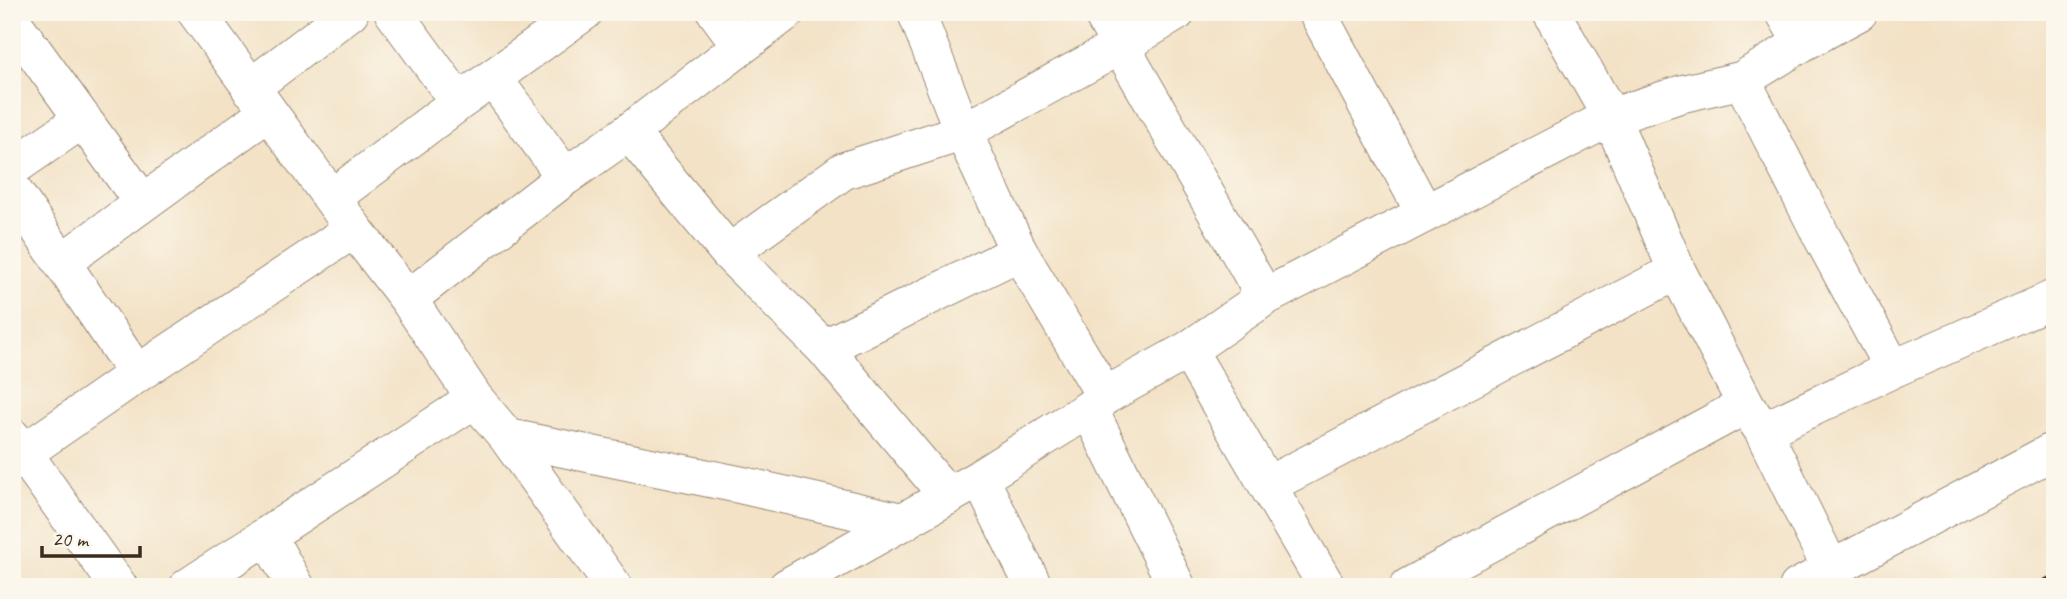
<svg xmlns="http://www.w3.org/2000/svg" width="2067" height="599" font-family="Caveat,sans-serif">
	<rect width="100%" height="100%" fill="#fbf7ec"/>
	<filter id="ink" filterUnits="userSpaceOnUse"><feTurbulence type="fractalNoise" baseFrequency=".0143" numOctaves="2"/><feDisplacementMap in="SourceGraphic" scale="14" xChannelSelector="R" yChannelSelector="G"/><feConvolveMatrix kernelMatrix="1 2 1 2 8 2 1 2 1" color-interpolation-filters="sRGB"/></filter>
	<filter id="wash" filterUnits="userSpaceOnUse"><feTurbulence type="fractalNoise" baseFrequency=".00686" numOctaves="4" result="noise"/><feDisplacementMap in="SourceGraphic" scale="28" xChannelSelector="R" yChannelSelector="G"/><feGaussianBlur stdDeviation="1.57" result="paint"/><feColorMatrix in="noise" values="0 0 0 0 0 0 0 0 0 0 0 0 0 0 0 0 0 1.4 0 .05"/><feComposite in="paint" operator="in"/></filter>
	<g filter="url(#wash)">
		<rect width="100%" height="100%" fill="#f3e2c6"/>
	</g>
	<g filter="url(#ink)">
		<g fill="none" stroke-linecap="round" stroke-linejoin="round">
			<g stroke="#978672" stroke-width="39">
				<path id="minor" d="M196,12L354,229L408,299L475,399L507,437L614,587
					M393,12L459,102
					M716,12L741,46
					M916,12L963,132L1019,252L1105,396
					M1101,12L1265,297
					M1317,12L1425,214
					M1551,12L1611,117L1677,271L1746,405L1763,431L1831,569
					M1784,12L1802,43
					M12,21L143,203
					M493,78L565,177
					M1742,80L1822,237L1893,369
					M250,88L350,12
					M629,132L729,253L824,348L947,495
					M12,168L83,119
					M12,189L137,374
					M332,198L459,102L584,12
					M729,253L843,171L963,132L1120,46L1177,12
					M62,262L268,112
					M408,299L565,177L629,132L786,12
					M824,348L1019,252
					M1188,350L1327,587
					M1089,409L1177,587
					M1763,431L1893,369L2055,298
					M12,437L119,587
					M507,437L741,485L904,522
					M12,461L137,374L354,229
					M980,478L1034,587
					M1268,485L1677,271
					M267,536L296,587
					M188,587L475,399
					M787,587L980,478L1089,409L1105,396L1188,350L1265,297L1611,117L1681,94L1742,80L1802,43L1859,12
					M1408,587L1746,405
					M1798,587L2055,450"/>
			</g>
			<use href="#minor" stroke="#fff" stroke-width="37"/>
			<path stroke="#3b2a1e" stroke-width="5" d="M2033,587L2055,576"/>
		</g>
	</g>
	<rect width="2067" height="599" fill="none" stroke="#fbf7ec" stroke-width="42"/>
	<path d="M42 546v10h98v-10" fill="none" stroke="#3b2a1e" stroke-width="3.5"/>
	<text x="52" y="546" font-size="21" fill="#3b2a1e" stroke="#fbf7ec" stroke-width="5" paint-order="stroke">20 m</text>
</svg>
